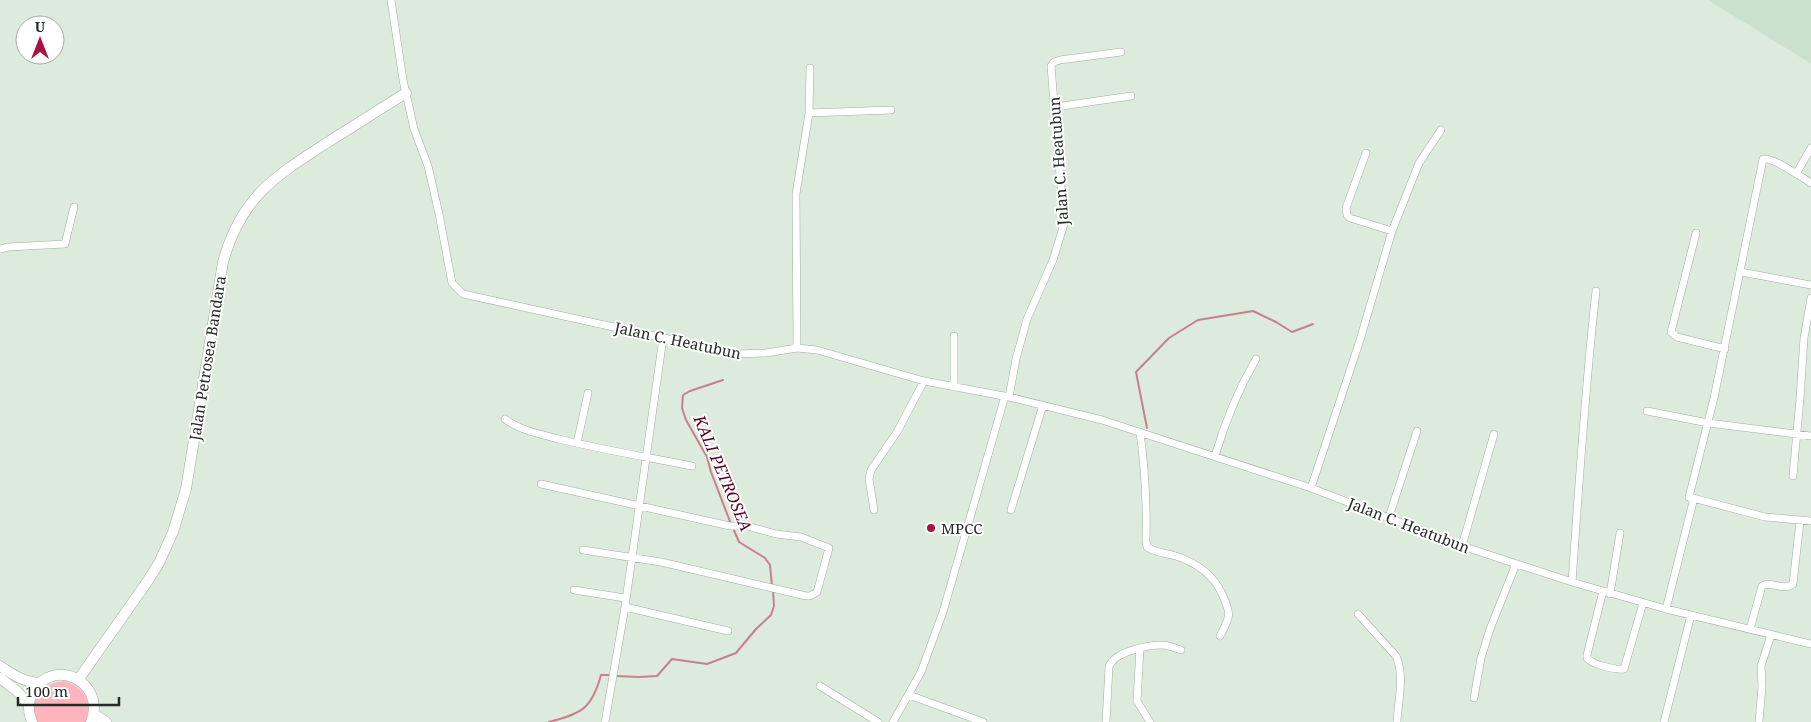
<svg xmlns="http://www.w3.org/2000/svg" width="1811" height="722" font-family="'Noto Serif',serif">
	<rect width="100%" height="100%" fill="#dcebdc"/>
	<path fill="#cce1cd" d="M1708,0H1811V64L1789,50Z"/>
	<path fill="#ffb4be" d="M65,681C84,687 93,702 86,722H37C26,700 43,682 65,681Z"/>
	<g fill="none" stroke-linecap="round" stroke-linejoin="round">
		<path stroke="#ca808b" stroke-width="2" d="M723,380L690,391L683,395L682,408L686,420L707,457L711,472L731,524
			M1147,428L1136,372L1169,338L1198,320L1253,311L1276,322L1292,332L1313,324
			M733,528L739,542L765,558L770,565L772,586
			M615,676L639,677L657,676L672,659L707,664L736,653L756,629L771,615L774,606L773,591
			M549,722C582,714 592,708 601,675H610"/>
		<g stroke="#9fae9f" stroke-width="8">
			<path id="minor" d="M391,0L403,80L414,129L428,166L439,214L452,283L463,294L737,354L766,353L797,348L817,350L924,381L1009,397L1102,420L1311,488L1462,546L1572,582L1666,609L1811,644
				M1055,107L1131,96
				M809,113L891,110
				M1366,153L1346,208L1347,215L1350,218L1392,231
				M1796,174L1811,148
				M1811,183C1801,177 1773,157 1763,159L1714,398L1689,497L1765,517L1811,521
				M1696,233L1671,332L1677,337L1725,349
				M0,249L8,247L65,244L74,207
				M1741,272L1811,285
				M797,348L796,194L809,113L810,68
				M954,387V336
				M1009,397L1016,359L1027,319L1053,260L1064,224L1051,66L1054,62L1060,60L1121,52
				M1647,411L1708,423L1811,436
				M505,419C521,431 540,434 559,439C603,450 647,457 692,466
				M1140,432C1145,469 1147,504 1146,541L1147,547C1156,553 1166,553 1176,556C1197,563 1213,574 1222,594C1232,615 1230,617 1220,636
				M577,443L588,393
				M1215,456C1225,422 1238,390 1256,359
				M1793,476L1800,398L1804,338L1811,298
				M541,484L730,526H747L776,534L801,537L829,548L817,592L810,596H806L661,562L583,550
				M1311,488L1360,340L1392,231L1419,163L1441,130
				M874,510L869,479L871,470L897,432L924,381
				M1011,510L1043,405
				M1389,517L1417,431
				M1462,546L1494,434
				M1572,582C1579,485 1585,388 1596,291
				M574,590L625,598
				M1603,591L1587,655V658C1593,665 1615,670 1624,669L1643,603
				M1610,594L1620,533
				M625,607L728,631
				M1666,609L1694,498
				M1358,614L1396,656C1405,676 1398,701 1397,722
				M1750,629L1762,586C1772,580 1783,592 1793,584L1800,521
				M1140,648L1137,701L1150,722
				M820,686L878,722
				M909,695L983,722
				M1474,698L1481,658L1490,629L1516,564
				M605,722L625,607L663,338
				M893,722L921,672L943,612L1005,396
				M1106,722L1109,667C1113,652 1148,645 1162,645C1168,645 1175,648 1181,650
				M1664,722L1691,615
				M1759,722L1762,686L1761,666L1771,635"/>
		</g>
		<g stroke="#9fae9f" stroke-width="11">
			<path id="secondary" d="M0,666C13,675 24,682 40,683
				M0,678L17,691L28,704
				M78,680L147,582L159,563L173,532L186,489L223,262C241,197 274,177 328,142C354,126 380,109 406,93
				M94,714L106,722
				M32,722C28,712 27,702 33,692C53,656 107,682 91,722"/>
		</g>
		<use href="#minor" stroke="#fff" stroke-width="7"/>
		<use href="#secondary" stroke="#fff" stroke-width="10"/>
	</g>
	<circle fill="#a81345" stroke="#fff" stroke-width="2" cx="931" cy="528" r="5"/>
	<g text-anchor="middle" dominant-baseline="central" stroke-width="4" stroke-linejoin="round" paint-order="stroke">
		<g font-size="15" fill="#242a25" stroke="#fff">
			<text transform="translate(1058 161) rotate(-94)">Jalan C. Heatubun</text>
			<text transform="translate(678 340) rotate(12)">Jalan C. Heatubun</text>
			<text transform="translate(207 358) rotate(-81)">Jalan Petrosea Bandara</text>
			<text transform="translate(1409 525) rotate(21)">Jalan C. Heatubun</text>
		</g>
		<g font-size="15" fill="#242a25" stroke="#fff" text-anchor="start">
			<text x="941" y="528">MPCC</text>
		</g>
		<g font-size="16" font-style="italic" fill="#5d0021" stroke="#fff">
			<text transform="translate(723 473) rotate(67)">KALI PETROSEA</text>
		</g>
	</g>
	<g transform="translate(40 40)"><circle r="24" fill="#ffffff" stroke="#a7aaa8"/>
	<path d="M0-4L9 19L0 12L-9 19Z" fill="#a81345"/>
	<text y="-8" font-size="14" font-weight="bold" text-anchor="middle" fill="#242a25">U</text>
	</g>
	<path d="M18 697v8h101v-8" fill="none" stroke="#242a25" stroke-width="2.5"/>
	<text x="25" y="697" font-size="15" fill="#242a25" stroke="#ffffff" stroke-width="4" paint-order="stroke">100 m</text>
</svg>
